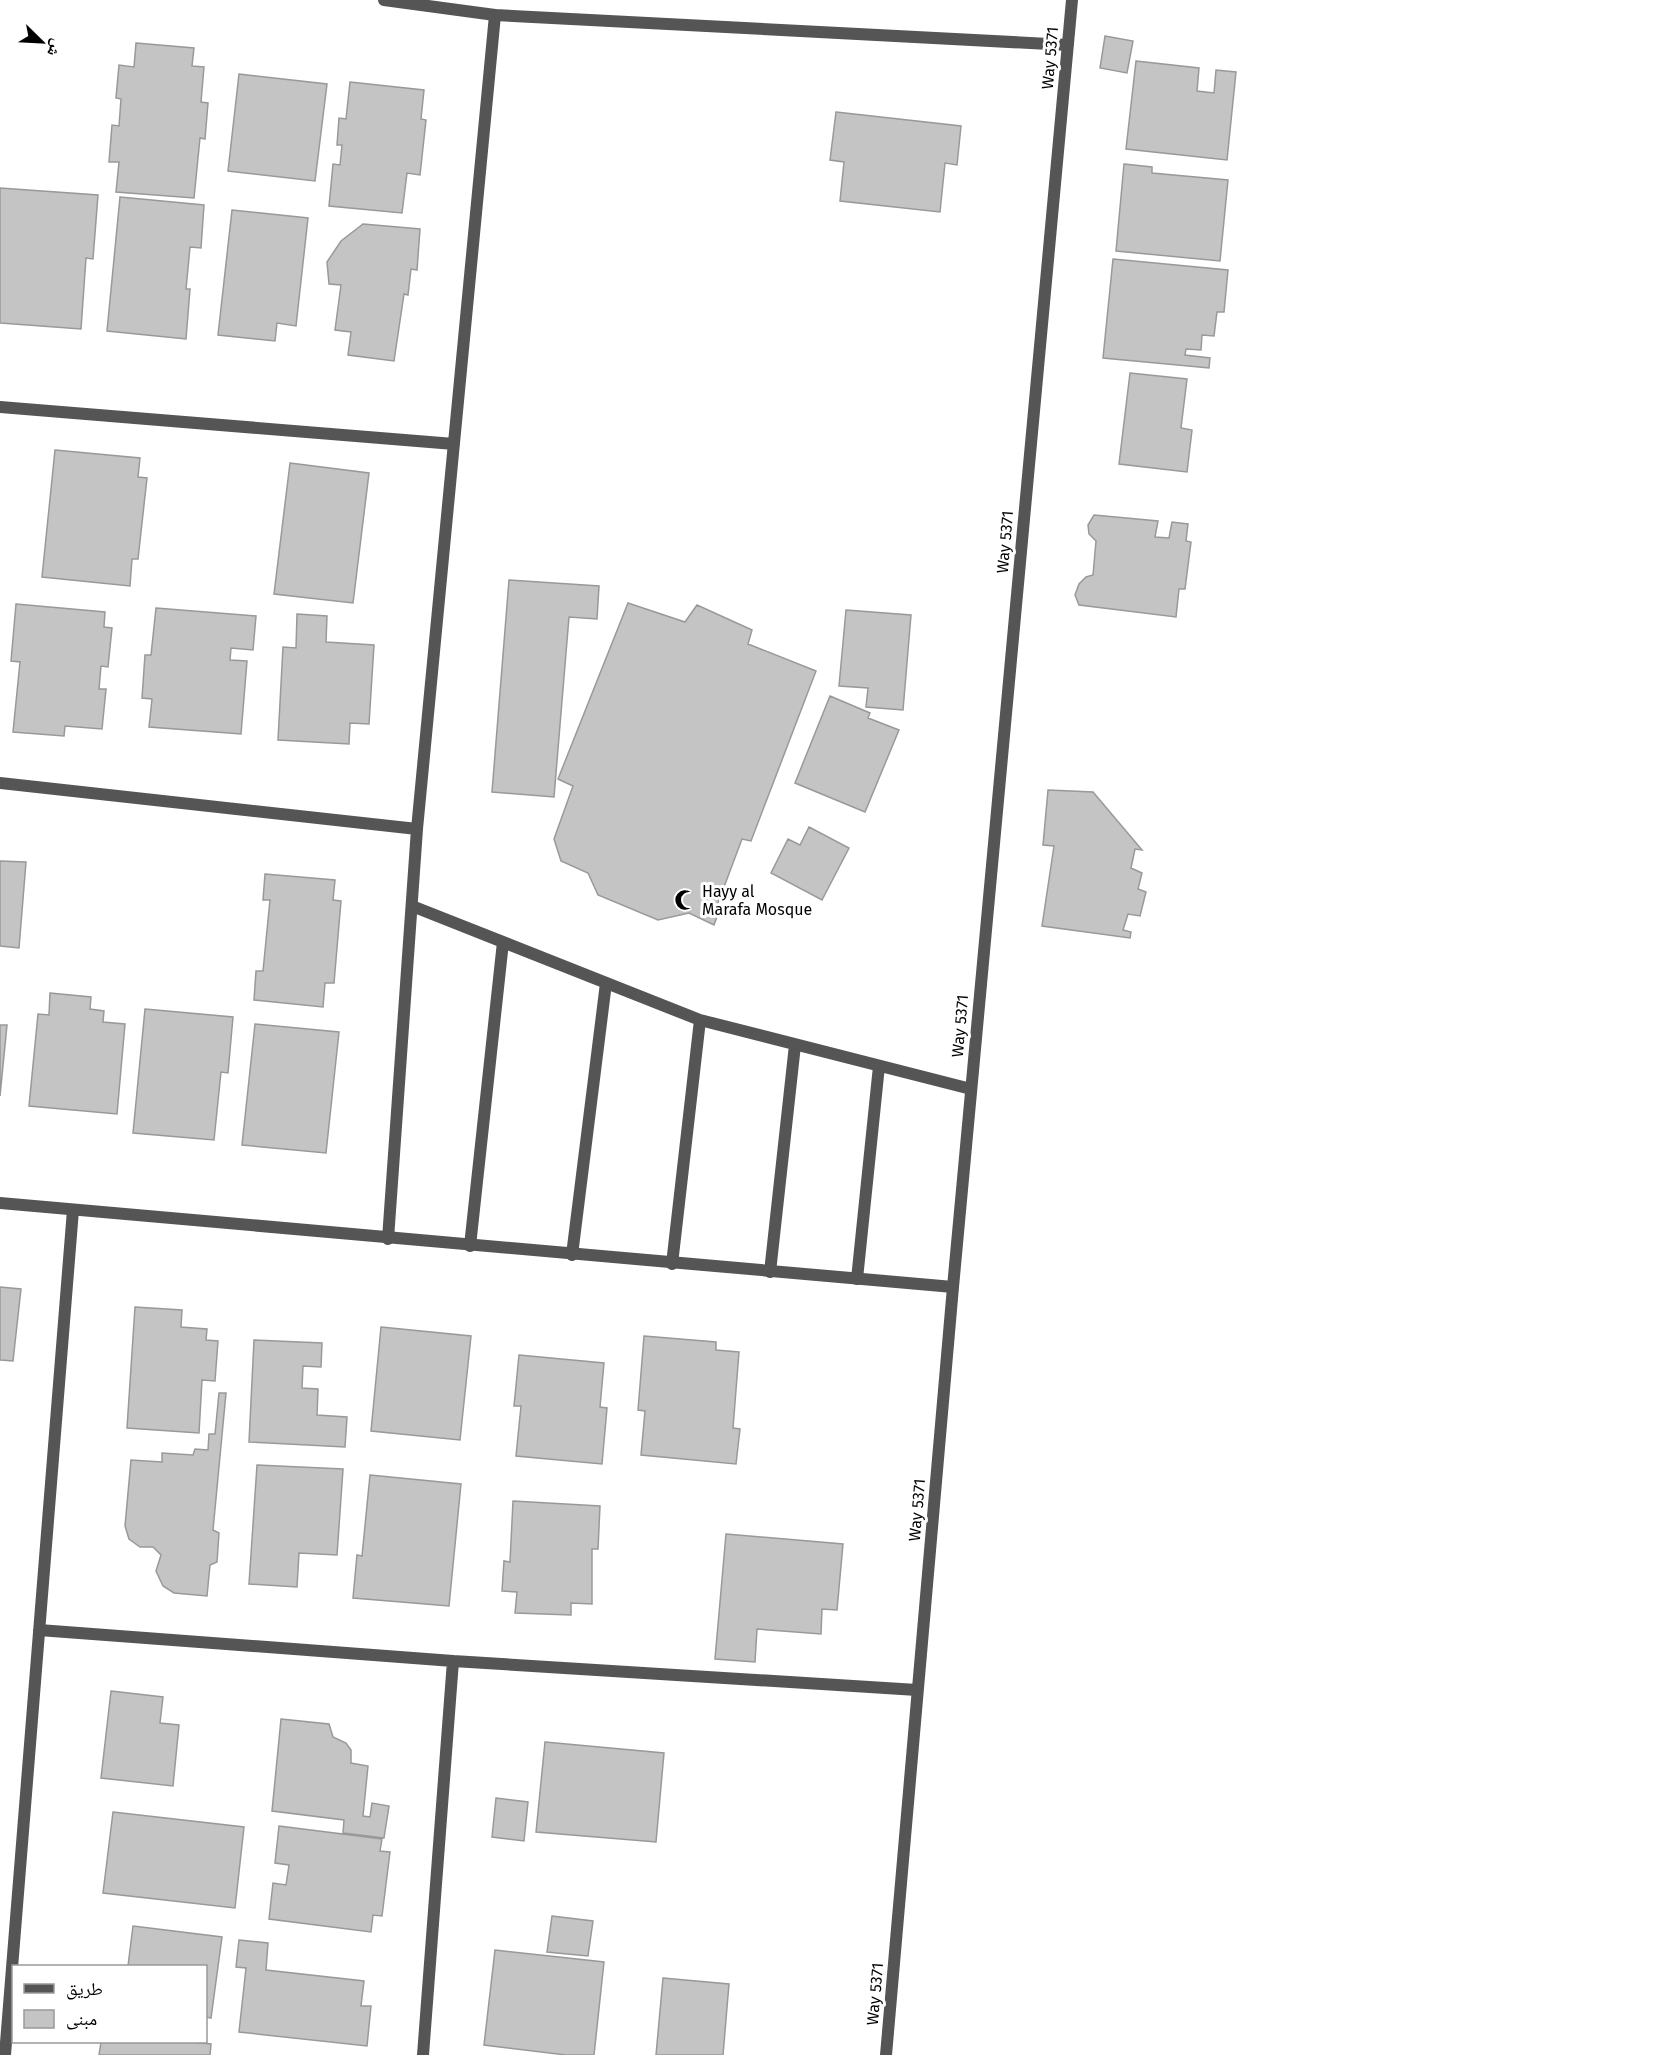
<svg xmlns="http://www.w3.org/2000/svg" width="1670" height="2055" font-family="'Fira Sans','Noto Naskh Arabic',sans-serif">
	<rect width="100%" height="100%" fill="#fff"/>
	<path fill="#c4c4c4" stroke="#999" stroke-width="1.5" d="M1105,36L1133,41L1127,73L1100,68Z
		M136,43L194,48L192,66L204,67L201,102L208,103L205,139L200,138L194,198L116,192L119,162H109L112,125L119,126L121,99L116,98L119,65L134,67Z
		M1136,61L1199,68L1197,91L1214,93L1216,70L1236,72L1227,160L1126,149Z
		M239,74L327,84L315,181L228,171Z
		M350,82L424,90L421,119L426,120L420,175L407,173L402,213L329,206L333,164L340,165L342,145H337L339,118L346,119Z
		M836,112L961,126L957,165L945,163L940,212L840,201L844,162L830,160Z
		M1124,164L1152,167V173L1228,180L1220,261L1116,251Z
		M0,188L98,195L93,259L86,258L81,329L0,323Z
		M120,197L204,205L201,248L190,247L186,289H190L186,339L107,331Z
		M232,210L308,218L296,326L277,323L275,341L218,335Z
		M363,224L420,229L417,270L411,269L408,295L404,294L394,361L348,355L351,332L335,330L341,285L329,284L327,262L341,241Z
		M1113,259L1228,270L1224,312H1217L1214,336L1202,335L1201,350L1186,349L1185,355L1210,358L1209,368L1103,358Z
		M1130,373L1187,379L1181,428L1192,430L1187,472L1119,464Z
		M55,450L140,458L138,477L147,478L138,559H132L130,586L42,577Z
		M290,463L369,473L353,603L274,594Z
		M1094,515L1158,521L1155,537L1169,538L1172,522L1188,524L1186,541L1191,542L1185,589H1179L1176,617L1079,605L1075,595L1079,584L1086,577L1093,575L1096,541L1089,534L1088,525Z
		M509,580L599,586L597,619L569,617L554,797L492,792Z
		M628,603L685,622L697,605L752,630L748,644L816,671L751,841L742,839L718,903L721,906L714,925L689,913L658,920L598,895L588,873L561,861L554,839L573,786L558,779Z
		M16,604L105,612L104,627L112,628L108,667L101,666L99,689H106L102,729L65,726L64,736L13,732L20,662L11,661Z
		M156,608L256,616L253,650L231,648L230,660L247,661L241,734L149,727L152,699L142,698L145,655H151Z
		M846,610L911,615L903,710L866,707L868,688L839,686Z
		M297,614L327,616L326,642L374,645L369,724L350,723L349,744L278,740L283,647L296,648Z
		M830,696L870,713L868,718L899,730L865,812L795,783Z
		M1048,790L1093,792L1142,850L1135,849L1131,868L1142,873L1138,889L1146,892L1140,916L1128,914L1123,930L1131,932L1130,938L1042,926L1054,846L1043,845Z
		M809,827L849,848L822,900L771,873L788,839L800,845Z
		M0,861L26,862L19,948L0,946Z
		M265,874L335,880L333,900L341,901L334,983H325L323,1007L254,1000L256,971H263L270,900H263Z
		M50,993L91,997L90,1009L104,1011L103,1022L125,1024L117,1114L29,1106L38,1014L49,1015Z
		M145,1009L233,1017L228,1073L221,1072L214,1140L133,1133Z
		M255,1024L339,1032L326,1153L242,1145Z
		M0,1025H7L0,1096Z
		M0,1287L21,1289L13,1361L0,1360Z
		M135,1307L182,1310L181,1327L207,1329L206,1340L218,1341L215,1381L202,1380L199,1433L127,1428Z
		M381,1327L471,1336L460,1440L371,1431Z
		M644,1336L716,1342V1350L739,1352L733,1428L740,1429L736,1464L641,1455L645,1411L638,1410Z
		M254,1340L322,1343L321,1367L303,1366L302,1388L318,1389L317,1415L347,1417L345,1447L249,1442Z
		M519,1355L604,1363L600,1407L607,1408L602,1464L516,1456L521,1406H514Z
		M219,1393H226L213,1530L219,1533L217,1562L210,1565L207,1596L174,1593L163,1586L156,1571L161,1555L153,1547H140L129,1539L125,1526L131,1460L162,1462V1453L193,1455L195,1449L208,1450L209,1434H215Z
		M257,1465L343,1469L337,1555L299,1553L297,1587L249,1584Z
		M370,1475L461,1484L449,1606L353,1598L357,1555L362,1556Z
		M513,1501L600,1506L598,1549H592V1604L571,1603V1615L515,1613L517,1592L502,1591L504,1561L510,1562Z
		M726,1534L843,1544L837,1610L822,1609L821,1634L757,1629L755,1662L715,1659Z
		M111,1691L163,1697L160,1723L179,1725L173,1786L101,1778Z
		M281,1719L329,1724L333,1737L346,1743L351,1750V1763L368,1766L363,1816L370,1817L372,1803L389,1806L384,1838L343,1833L344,1820L272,1811Z
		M545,1742L664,1753L656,1842L536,1832Z
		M496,1798L528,1802L524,1841L492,1837Z
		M113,1812L244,1827L235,1908L103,1893Z
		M279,1826L382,1839L380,1851L390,1852L382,1916L373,1915L371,1932L269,1919L273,1883L286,1885L289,1865L275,1863Z
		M552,1916L593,1921L588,1956L547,1952Z
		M133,1926L222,1937L211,2018L206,2017V1966H128Z
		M239,1940L268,1943L266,1970L364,1981L361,2006H371L367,2046L239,2032L246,1968L236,1967Z
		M495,1950L604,1962L594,2055H566L484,2045Z
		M663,1978L729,1984L723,2055H656Z
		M101,2042H191L211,2044L210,2055H99Z"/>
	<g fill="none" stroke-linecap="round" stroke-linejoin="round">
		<path stroke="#555" stroke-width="12" d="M412,906L700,1020L971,1089
			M470,1246L503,942
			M572,1255L606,983
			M672,1264L700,1020
			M770,1272L795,1045
			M857,1279L879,1066"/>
		<path stroke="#555" stroke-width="12" d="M0,407L454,444
			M0,783L417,829
			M388,1239L417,829L495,15
			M39,1630L453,1661L917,1690
			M5,2055L73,1210
			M423,2055L453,1661"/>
		<path stroke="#555" stroke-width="12" d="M384,0L495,15L1068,45
			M0,1203L953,1287
			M886,2055L953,1287L1072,0"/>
	</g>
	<defs>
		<g id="mosque-bare" transform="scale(1.62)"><path d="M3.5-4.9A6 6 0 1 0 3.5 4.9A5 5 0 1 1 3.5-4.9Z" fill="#000" stroke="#fff" stroke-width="2.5" paint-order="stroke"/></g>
	</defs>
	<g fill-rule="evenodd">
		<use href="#mosque-bare" x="685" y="900"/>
	</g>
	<g text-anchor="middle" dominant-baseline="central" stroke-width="6" stroke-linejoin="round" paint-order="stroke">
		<g font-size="16" fill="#000" stroke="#fff">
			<text transform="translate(1050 58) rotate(-85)">Way 5371</text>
			<text transform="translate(1005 542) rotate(-85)">Way 5371</text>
			<text transform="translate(960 1026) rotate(-85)">Way 5371</text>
			<text transform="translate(917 1510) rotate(-85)">Way 5371</text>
			<text transform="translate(875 1994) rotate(-85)">Way 5371</text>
		</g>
		<g font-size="16" fill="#000" stroke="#fff" text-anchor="start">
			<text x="702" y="891">Hayy al<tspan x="702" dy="18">Marafa Mosque</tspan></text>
		</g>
	</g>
	<rect x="12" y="1965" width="195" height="78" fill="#ffffff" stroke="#999999" stroke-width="1.5"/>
	<rect x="24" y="1984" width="30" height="9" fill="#555555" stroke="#999999" stroke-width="1.5"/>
	<text x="66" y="1995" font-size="18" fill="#000000">طريق</text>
	<rect x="24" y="2010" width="30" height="18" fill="#c4c4c4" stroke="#999999" stroke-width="1.5"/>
	<text x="66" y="2025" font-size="18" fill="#000000">مبنى</text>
	<g transform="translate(42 42) rotate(114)" stroke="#ffffff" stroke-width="4.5" paint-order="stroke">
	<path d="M0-4.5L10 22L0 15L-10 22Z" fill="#000000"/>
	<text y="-9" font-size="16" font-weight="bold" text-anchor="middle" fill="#000000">ش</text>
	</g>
</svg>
